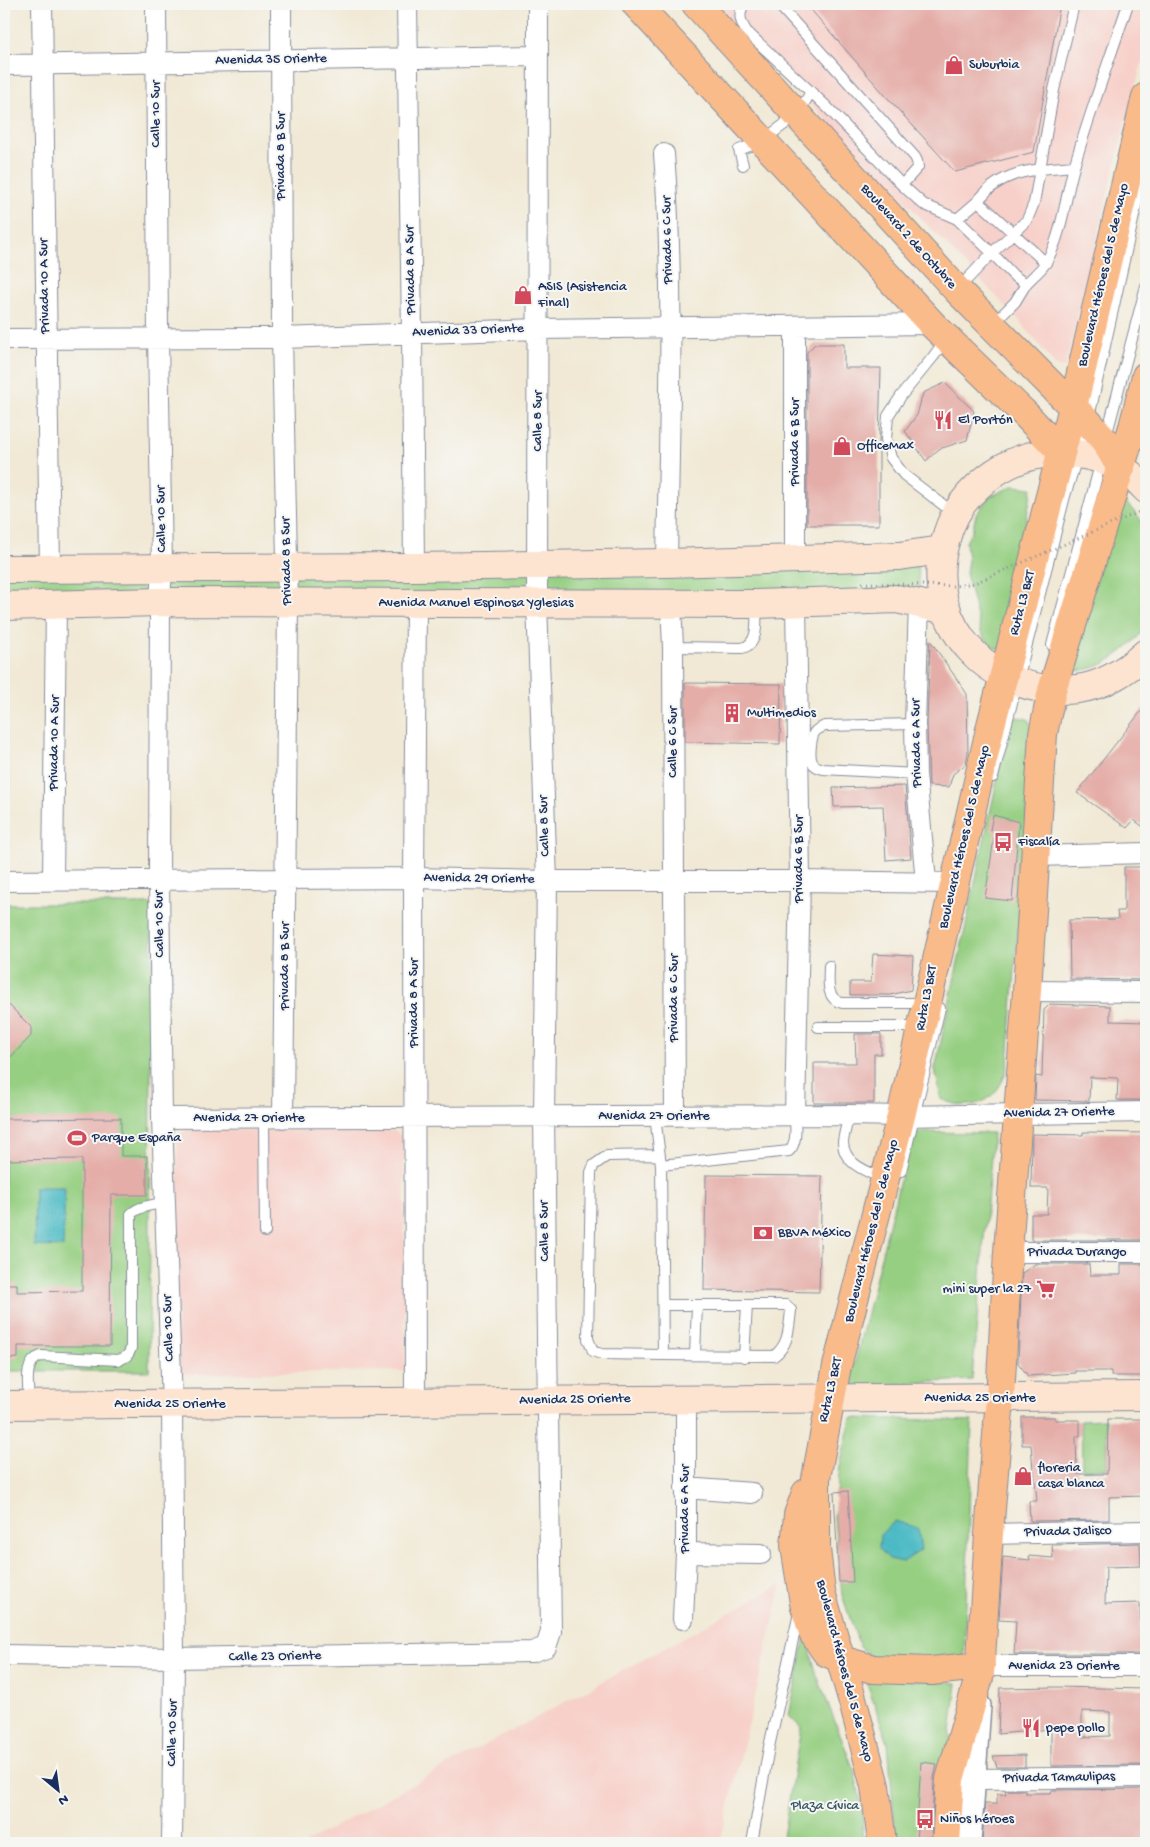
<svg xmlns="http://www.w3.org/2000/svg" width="1150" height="1847" font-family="'Gochi Hand',sans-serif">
	<rect width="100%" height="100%" fill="#f6f6f2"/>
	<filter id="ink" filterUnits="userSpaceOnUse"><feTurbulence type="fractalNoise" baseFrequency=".02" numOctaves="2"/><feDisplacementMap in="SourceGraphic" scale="10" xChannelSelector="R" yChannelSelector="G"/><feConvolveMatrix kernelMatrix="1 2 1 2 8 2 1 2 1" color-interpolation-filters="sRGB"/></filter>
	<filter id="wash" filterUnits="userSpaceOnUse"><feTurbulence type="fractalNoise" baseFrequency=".0096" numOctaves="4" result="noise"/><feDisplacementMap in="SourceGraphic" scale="20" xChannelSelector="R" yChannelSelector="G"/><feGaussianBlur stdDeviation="1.12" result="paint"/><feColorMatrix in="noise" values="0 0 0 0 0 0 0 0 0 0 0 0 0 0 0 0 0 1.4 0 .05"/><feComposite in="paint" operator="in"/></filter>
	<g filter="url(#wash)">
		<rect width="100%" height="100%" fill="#f1e9d5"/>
		<path fill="#f7d0c9" d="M715,4H1146V48L1123,132L1065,368L1056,366L1018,319Z
			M186,1130L396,1131L404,1139L405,1371L177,1374L178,1137Z
			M782,1584L720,1843H305Z"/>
		<path fill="#96cf82" stroke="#587f70" d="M1013,486L1032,488L1003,651L989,645L981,632L966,573L968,560L966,542L972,531L976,515L989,497Z
			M1119,495L1139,517L1146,533V628C1132,644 1114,661 1093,668C1085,670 1077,671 1069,672Z
			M917,560L920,594L545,600V569Z
			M532,570V599L4,601V575Z
			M1016,717L1028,719L1033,729L1008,1063C1002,1099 974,1115 941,1099L935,1069L1009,725Z
			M4,904H152L149,1371H4Z
			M912,1132L993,1133L972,1380L849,1386Z
			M851,1418L972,1421L964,1664L871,1657L860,1647L842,1595L834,1518L840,1466Z
			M1106,1419L1107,1469H1082L1081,1420Z
			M806,1632L816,1673L855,1773L863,1815L862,1843H782L801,1728L789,1716Z
			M864,1676L957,1683L937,1843H896L888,1743Z"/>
		<path fill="#4cbac4" stroke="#347491" d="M35,1187H65L63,1247L34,1246Z
			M895,1521L918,1528L921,1550L903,1562L889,1559L879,1548L880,1535Z"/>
		<g id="blocks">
			<path fill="#e5ada8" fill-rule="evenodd" d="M806,4H1060L1034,152L955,172L884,94Z
				M815,344H844V368H881L879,438V525H807V352Z
				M945,383L974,411L967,440L939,449L926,461L905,431L917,415L923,393Z
				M930,640L967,694L968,753L966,764L953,774L949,787L929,786L927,724Z
				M685,683L781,684L780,744L685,742Z
				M1146,705V829L1134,820L1127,828L1077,793Z
				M905,786L911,858L886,860L883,806L834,807L833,788Z
				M993,815L1019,822L1012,901L985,898L995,832L990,830Z
				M1124,867H1146L1145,980L1070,979L1069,920L1118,919L1117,911H1124Z
				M873,954L913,956L911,990L890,995H850V982H871Z
				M4,1000L31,1027V1036L4,1064Z
				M1050,1004L1110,1006V1021L1146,1022V1096H1143V1100H1117L1118,1078L1090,1077L1089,1101L1035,1100L1036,1076L1042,1077L1044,1010Z
				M855,1034H881V1054H874V1103H814V1063H856Z
				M121,1118V1156H147V1195H111L110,1346H18V1358L4,1359V1284H17V1292L82,1291V1159L4,1160V1119Z
				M1083,1132L1146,1133V1240H1031V1214H1047L1048,1188H1031L1032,1134L1083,1135Z
				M706,1175L822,1176L819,1292L704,1290Z
				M1035,1264H1089L1090,1275H1121V1264H1146V1374H1142V1376H1111V1371H1075V1373L1028,1376L1018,1363L1022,1273Z
				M1022,1417H1055V1420H1080V1436H1076L1077,1474H1107L1108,1419H1146V1496L1109,1497V1520L1030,1521L1029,1501H1037L1034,1470H1033L1031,1445H1022Z
				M848,1491L853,1582H839L834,1492Z
				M1140,1543L1141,1566L1106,1567L1105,1604L1140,1603L1141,1654H1014L1016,1621L999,1620L1003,1557L1030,1560L1029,1556L1053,1558L1052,1545Z
				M1056,1687L1146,1689V1765L1051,1766V1729L998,1734L1000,1688ZM1082,1711L1110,1712V1736L1082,1737Z
				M1025,1755V1767H997L993,1756Z
				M921,1762L937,1764L934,1778L931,1843H916Z
				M1146,1789V1843H982L985,1804H997V1794H1006L1005,1790H1025V1793H1051L1052,1790Z"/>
		</g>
	</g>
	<g filter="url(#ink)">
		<use href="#blocks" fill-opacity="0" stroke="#868c9a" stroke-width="1"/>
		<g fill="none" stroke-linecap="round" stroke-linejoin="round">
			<g stroke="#868c9a" stroke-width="12">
				<path id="service" d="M744,4C738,14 740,22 747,32L827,107L902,185L923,204L957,219
					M778,4L915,157L917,161L918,167L902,185
					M743,165L739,150L762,141L797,115L811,92
					M978,201L957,219L992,253L1013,275L1026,284C1032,277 1039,272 1044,265C1062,239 1065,197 1074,167C1090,112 1110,58 1128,4
					M1046,263L978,201C1002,169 1037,169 1074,166
					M958,289L992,253L1027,220L1034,203L1054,90L1074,4
					M992,325L1015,302L1026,284
					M946,339L933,357L901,396L888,416L886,439L891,458L904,475L955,514
					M1106,437L1146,286
					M1052,645L1101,461
					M673,647L742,648C760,644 756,619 756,605
					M915,724L825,726C820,728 816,729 814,733C811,739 809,756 812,762C814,766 819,768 823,769L916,774
					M993,777L1065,496L1088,422L1146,162
					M829,966C829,980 825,999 842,1003H926
					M818,1027H921
					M849,1115C847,1124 844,1133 843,1142C843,1164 868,1172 884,1179
					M655,1116L661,1165L663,1355L601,1354L593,1351L588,1339L591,1172L594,1165L607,1156L660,1155
					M264,1118L265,1232
					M661,1165L789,1151C798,1142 795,1127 795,1115
					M901,1171L940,1008
					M663,1305H786L791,1310C789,1328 789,1345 774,1356L663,1355
					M695,1355L697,1305
					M744,1357L747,1305
					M29,1403C29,1387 22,1362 41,1356L118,1360C126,1358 129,1355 131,1348V1214C139,1206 153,1205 164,1203
					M752,1843L769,1747L799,1613"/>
			</g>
			<g stroke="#868c9a" stroke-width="22">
				<path id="minor" d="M42,4L50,568
					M156,4L158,338L162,568L160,602L159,879L162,1118L172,1405L174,1658L172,1843
					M281,4L282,338L288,603L283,1118
					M407,4L412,333L414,567
					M4,65L537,56
					M664,154C675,290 669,427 667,563
					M795,326V559
					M4,339L282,338L538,329L932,324
					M671,603L673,647L675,1116
					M919,603L915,724L916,774L926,882
					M1036,856L1146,853
					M53,880L56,605
					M4,881L414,878L547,881H800L955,883
					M1027,991L1146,992
					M795,1115L800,881L796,602
					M162,1118L849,1115L901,1116L1146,1112
					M1008,1252H1146
					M415,1403L414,878L416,603
					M685,1488L752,1493
					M989,1534L1146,1531
					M686,1553L761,1554
					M683,1619L686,1553V1399
					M4,1655L174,1658L532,1652L546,1647L551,1632L544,1117L547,881L537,603L538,4
					M981,1666H1146
					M972,1779L1146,1777"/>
			</g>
			<g stroke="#868c9a" stroke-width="28">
				<path id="tertiary" d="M968,1843L978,1706"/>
			</g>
			<g stroke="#868c9a" stroke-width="30">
				<path id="secondary" d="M1146,489C1120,459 1081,450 1043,454C1018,457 995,470 977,487C961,502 950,521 945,542C921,625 994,699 1077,689C1104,686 1126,671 1146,653
					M4,569L414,567L667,563L899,556L942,550
					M4,606L160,602L756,604L897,599L947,610
					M4,1405L1146,1396"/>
			</g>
			<g stroke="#868c9a" stroke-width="30">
				<path id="primary" d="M636,4L932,324L1027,416L1061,452
					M696,4L957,290L1088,422L1105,441L1121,468
					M806,1493L798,1515L795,1546L804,1603L813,1633L826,1652L848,1662L873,1669L931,1671L981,1666
					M882,1843L875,1786L853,1702L821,1592L816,1549V1478L837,1366L901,1116L991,725L1073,407L1146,97
					M946,1843L950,1779L980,1674L989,1534L1000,1398L1008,1252L1027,991L1043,734L1052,690L1133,427L1146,376"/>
			</g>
			<use href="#service" stroke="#fff" stroke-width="10"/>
			<use href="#minor" stroke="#fff" stroke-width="20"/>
			<use href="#tertiary" stroke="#fff" stroke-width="25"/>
			<use href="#secondary" stroke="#fde4d1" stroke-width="28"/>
			<use href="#primary" stroke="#fabb8b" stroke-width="28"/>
			<path stroke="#868c9a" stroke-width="3" stroke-dasharray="1 4" stroke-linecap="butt" d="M862,583L954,586L975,583L1146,509"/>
		</g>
	</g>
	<defs>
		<g id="shop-bare" transform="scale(1.5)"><path d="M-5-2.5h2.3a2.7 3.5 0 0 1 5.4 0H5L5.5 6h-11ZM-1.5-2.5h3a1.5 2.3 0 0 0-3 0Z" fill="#d1495b" stroke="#f6f6f2" stroke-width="2.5" paint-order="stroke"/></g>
		<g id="restaurant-bare" transform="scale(1.5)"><path d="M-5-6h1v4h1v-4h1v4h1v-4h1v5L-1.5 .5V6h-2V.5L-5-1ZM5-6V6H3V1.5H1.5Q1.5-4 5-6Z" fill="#d1495b" stroke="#f6f6f2" stroke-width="2.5" paint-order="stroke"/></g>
		<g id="building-bare" transform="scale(1.5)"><path d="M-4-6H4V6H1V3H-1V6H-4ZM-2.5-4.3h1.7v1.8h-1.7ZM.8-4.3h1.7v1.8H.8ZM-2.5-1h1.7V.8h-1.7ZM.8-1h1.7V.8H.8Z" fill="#d1495b" stroke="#f6f6f2" stroke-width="2.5" paint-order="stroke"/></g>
		<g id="bus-bare" transform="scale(1.5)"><path d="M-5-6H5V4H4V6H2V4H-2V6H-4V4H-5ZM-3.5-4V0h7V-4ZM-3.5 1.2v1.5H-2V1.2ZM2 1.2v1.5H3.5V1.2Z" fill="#d1495b" stroke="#f6f6f2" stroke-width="2.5" paint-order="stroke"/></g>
		<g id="stadium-bare" transform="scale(1.5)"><path d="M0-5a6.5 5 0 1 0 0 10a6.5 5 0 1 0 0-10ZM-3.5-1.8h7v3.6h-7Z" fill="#d1495b" stroke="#f6f6f2" stroke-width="2.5" paint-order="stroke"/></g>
		<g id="bank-bare" transform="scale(1.5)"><path d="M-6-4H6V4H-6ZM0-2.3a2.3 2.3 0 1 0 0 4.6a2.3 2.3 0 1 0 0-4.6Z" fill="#d1495b" stroke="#f6f6f2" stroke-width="2.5" paint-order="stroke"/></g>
		<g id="supermarket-bare" transform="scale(1.5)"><path d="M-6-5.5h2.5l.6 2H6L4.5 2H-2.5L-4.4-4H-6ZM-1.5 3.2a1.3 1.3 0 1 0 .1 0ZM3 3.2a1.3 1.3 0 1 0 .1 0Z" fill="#d1495b" stroke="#f6f6f2" stroke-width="2.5" paint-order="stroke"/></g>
	</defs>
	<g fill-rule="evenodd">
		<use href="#shop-bare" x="954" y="65"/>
		<use href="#shop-bare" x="523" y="295"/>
		<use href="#restaurant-bare" x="943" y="420"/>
		<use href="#shop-bare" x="842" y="446"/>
		<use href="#building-bare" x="732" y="713"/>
		<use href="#bus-bare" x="1003" y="842"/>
		<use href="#stadium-bare" x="77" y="1138"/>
		<use href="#bank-bare" x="763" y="1233"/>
		<use href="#supermarket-bare" x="1046" y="1289"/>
		<use href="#shop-bare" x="1023" y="1476"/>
		<use href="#restaurant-bare" x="1031" y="1728"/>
		<use href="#bus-bare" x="925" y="1819"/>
	</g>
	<g text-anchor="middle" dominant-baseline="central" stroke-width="4" stroke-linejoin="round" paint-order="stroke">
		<g font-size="14" fill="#1b2f5e" stroke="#f6f6f2">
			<text transform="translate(271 60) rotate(-1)">Avenida 35 Oriente</text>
			<text transform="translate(156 114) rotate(-90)">Calle 10 Sur</text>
			<text transform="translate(281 156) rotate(-90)">Privada 8 B Sur</text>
			<text transform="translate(908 237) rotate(48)">Boulevard 2 de Octubre</text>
			<text transform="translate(668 240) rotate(-91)">Privada 6 C Sur</text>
			<text transform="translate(411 270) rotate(-91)">Privada 8 A Sur</text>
			<text transform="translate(1104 275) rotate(-77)">Boulevard Héroes del 5 de Mayo</text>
			<text transform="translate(45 286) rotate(-91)">Privada 10 A Sur</text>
			<text transform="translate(468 331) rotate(-2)">Avenida 33 Oriente</text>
			<text transform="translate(538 421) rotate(-90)">Calle 8 Sur</text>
			<text transform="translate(795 442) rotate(-90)">Privada 6 B Sur</text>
			<text transform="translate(162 519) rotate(-91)">Calle 10 Sur</text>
			<text transform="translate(287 561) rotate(-91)">Privada 8 B Sur</text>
			<text x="476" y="603">Avenida Manuel Espinosa Yglesias</text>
			<text transform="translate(1023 603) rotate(-75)">Ruta L3 BRT</text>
			<text transform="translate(673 742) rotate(-90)">Calle 6 C Sur</text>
			<text transform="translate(55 743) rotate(-89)">Privada 10 A Sur</text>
			<text transform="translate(917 743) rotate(-91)">Privada 6 A Sur</text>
			<text transform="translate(545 826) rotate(-92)">Calle 8 Sur</text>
			<text transform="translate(965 837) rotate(-77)">Boulevard Héroes del 5 de Mayo</text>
			<text transform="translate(799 859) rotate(-90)">Privada 6 B Sur</text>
			<text transform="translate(479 879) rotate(1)">Avenida 29 Oriente</text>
			<text transform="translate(160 924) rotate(-91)">Calle 10 Sur</text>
			<text transform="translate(285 966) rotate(-90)">Privada 8 B Sur</text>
			<text transform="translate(674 998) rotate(-90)">Privada 6 C Sur</text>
			<text transform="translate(927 998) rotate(-79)">Ruta L3 BRT</text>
			<text transform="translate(414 1003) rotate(-90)">Privada 8 A Sur</text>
			<text transform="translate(1059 1113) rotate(-1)">Avenida 27 Oriente</text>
			<text x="654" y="1116">Avenida 27 Oriente</text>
			<text x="249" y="1118">Avenida 27 Oriente</text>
			<text transform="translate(545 1231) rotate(-91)">Calle 8 Sur</text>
			<text transform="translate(872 1231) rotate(-76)">Boulevard Héroes del 5 de Mayo</text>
			<text x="1077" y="1252">Privada Durango</text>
			<text transform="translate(169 1328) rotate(-92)">Calle 10 Sur</text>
			<text transform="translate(831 1390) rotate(-77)">Ruta L3 BRT</text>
			<text x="980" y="1398">Avenida 25 Oriente</text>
			<text transform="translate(575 1400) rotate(-1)">Avenida 25 Oriente</text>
			<text x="170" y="1404">Avenida 25 Oriente</text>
			<text transform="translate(685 1509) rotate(-90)">Privada 6 A Sur</text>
			<text transform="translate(1068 1532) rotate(-1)">Privada Jalisco</text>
			<text transform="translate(275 1657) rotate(-1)">Calle 23 Oriente</text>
			<text x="1064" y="1666">Avenida 23 Oriente</text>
			<text transform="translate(844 1671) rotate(75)">Boulevard Héroes del 5 de Mayo</text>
			<text transform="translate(173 1733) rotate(-89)">Calle 10 Sur</text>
			<text transform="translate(1059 1778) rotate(-1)">Privada Tamaulipas</text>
		</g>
		<g font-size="14" fill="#1b2f5e" stroke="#f6f6f2" text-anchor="start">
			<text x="969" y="65">Suburbia</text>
			<text x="538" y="287">ASIS (Asistencia<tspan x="538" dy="16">Final)</tspan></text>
			<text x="958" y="420">El Portón</text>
			<text x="857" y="446">OfficeMax</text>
			<text x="747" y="713">Multimedios</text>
			<text x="1018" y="842">Fiscalía</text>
			<text x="92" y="1138">Parque España</text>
			<text x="778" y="1233">BBVA México</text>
			<text x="1031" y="1289" text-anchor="end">mini super la 27</text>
			<text x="1038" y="1468">floreria<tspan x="1038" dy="16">casa blanca</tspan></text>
			<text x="1046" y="1728">pepe pollo</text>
			<text x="940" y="1819">Niños héroes</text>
		</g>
		<g font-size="14" fill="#3a5767" stroke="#f6f6f2">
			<text x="825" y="1806">Plaza Cívica</text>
		</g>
	</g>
	<rect width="1150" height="1847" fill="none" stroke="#f6f6f2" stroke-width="20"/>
	<g transform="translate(58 1790) rotate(151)" stroke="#f6f6f2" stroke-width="4" paint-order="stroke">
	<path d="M0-4L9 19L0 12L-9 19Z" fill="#1b2f5e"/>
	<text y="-8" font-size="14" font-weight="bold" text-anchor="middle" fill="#1b2f5e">N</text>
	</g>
</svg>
